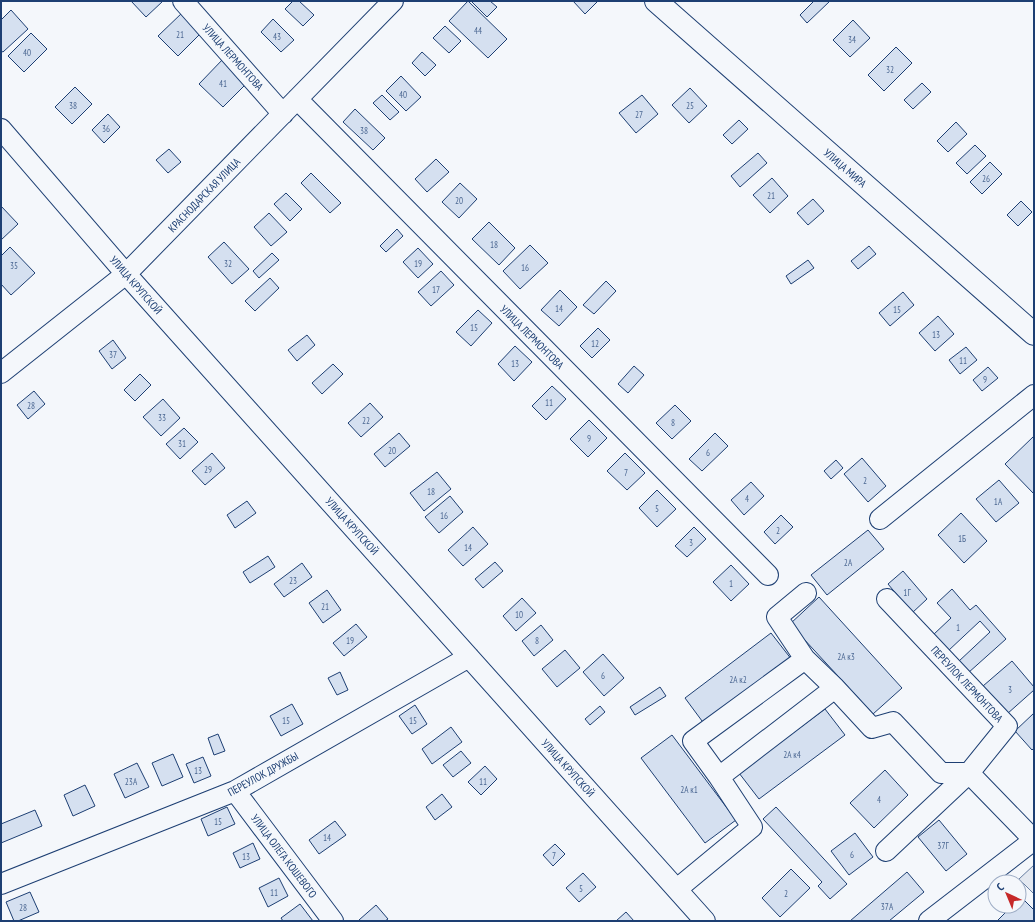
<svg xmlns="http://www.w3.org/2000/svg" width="1035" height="922" font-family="'PT Sans Narrow',sans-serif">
	<rect width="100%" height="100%" fill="#f4f7fb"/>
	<path fill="#e3e8f0" stroke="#687fa3" d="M1034,865V894L1019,879Z"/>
	<path fill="#d5e0f0" stroke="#1d3f73" d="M131,1H163L146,17Z
		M293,1H299L314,15L303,26L285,9Z
		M468,1L507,39L488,58L449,21Z
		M473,1H490L497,7L487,17L472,2Z
		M573,1H598L585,14Z
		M814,1H830L807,23L800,15Z
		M11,10L28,29L3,52L1,51V20Z
		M183,12L202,32L178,56L158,36Z
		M273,19L294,40L281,52L261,32Z
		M853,20L870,38L850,57L833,40Z
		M445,26L461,41L449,53L433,38Z
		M31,33L47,49L24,72L8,56Z
		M896,47L912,63L884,91L868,75Z
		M422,52L436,65L425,76L412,63Z
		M224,58L248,82L223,107L199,84Z
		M401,76L421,97L406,111L386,91Z
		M922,83L931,92L913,109L904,100Z
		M75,87L92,104L72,124L55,107Z
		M690,88L707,106L689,123L672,105Z
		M382,95L399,112L390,120L373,103Z
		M642,95L658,114L636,133L619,113Z
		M355,109L385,138L373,150L343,122Z
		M108,114L120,127L104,143L92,130Z
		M739,120L748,129L732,144L723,135Z
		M956,122L967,134L948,152L937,141Z
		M975,145L986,156L967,174L956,163Z
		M169,149L181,162L168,173L156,160Z
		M758,153L767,163L740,187L731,176Z
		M436,159L449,172L427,192L415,179Z
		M990,162L1002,174L982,194L970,182Z
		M311,173L341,203L330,213L301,183Z
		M772,178L788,196L770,213L753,195Z
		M460,183L477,199L459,218L442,202Z
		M286,193L302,209L290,221L274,204Z
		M813,199L824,211L808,225L797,213Z
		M1021,201L1032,212L1018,226L1007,215Z
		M1,206L18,224L1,240Z
		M269,213L287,232L271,246L254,227Z
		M489,222L515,248L499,265L472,239Z
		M397,229L403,236L386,252L380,246Z
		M224,242L249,269L232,284L208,257Z
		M530,245L548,263L520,289L503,271Z
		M869,246L876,254L858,269L851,261Z
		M10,247L35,273L11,295L1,284V256Z
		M418,248L433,264L418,278L403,262Z
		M272,253L279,260L259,278L253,271Z
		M808,260L814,268L791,284L786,276Z
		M441,271L454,285L431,306L418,292Z
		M270,278L279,288L255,311L245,301Z
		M606,281L616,291L594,314L583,305Z
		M560,290L577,307L559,326L541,310Z
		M903,292L914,305L890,326L879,313Z
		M478,310L492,323L471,346L456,332Z
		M938,316L954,334L935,351L919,333Z
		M598,328L610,340L592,358L580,346Z
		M307,335L315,345L297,361L288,350Z
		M113,340L126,358L112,369L99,351Z
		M515,346L532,362L514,381L498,364Z
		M966,347L977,360L960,374L949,360Z
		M333,364L343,374L322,394L312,383Z
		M634,366L644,375L628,393L618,384Z
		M988,367L998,378L982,391L973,380Z
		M140,374L151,385L135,401L124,390Z
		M552,386L566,399L546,420L532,406Z
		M34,391L45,404L28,419L17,405Z
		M163,399L180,418L161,436L143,417Z
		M370,403L383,417L361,437L348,423Z
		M675,405L691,421L672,439L656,423Z
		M589,420L607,438L588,457L570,439Z
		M184,428L198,442L180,459L166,444Z
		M399,433L410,446L385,467L374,454Z
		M715,433L728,446L702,471L689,459Z
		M1034,436V494L1005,464Z
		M212,453L225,468L205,485L192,471Z
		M625,453L645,473L627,490L607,471Z
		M862,458L886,486L868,502L844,474Z
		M836,460L843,468L831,479L824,471Z
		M437,472L451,489L424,511L410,493Z
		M999,480L1019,503L996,522L976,499Z
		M751,482L764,496L744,515L731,500Z
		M657,490L676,509L657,527L639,508Z
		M450,496L463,512L439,533L425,517Z
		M247,501L256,513L235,528L227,515Z
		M961,513L987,541L964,563L938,535Z
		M781,515L793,527L775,544L764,532Z
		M473,527L488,544L463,566L448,550Z
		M694,527L706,539L687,557L675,546Z
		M868,530L884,549L827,595L811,575Z
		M268,556L275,567L250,583L243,572Z
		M495,562L503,571L483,588L475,579Z
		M302,563L312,577L284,597L274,584Z
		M731,565L749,584L731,601L713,582Z
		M903,571L927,599L912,613L888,584Z
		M952,589L970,610L976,605L1006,639L968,673L958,662L990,632L980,621L948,651L933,635L951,618L937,603Z
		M327,590L341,610L323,623L309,603Z
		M819,597L902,688L873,714L790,624Z
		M522,598L536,613L516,631L503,616Z
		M356,624L367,637L344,656L333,643Z
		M541,625L553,640L534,656L522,641Z
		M771,633L792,660L705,725L685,698Z
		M565,650L580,668L557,687L542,669Z
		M603,654L624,678L604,696L583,672Z
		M1012,661L1034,687V690L1007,714L983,686Z
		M340,672L348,690L337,695L328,678Z
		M660,687L666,696L635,715L630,707Z
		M292,704L303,724L281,736L270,716Z
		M415,705L427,724L412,734L399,716Z
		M600,706L605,712L590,725L585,719Z
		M825,709L845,735L759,799L739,773Z
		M1034,713V748L1032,750L1015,731Z
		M451,727L462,742L432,764L422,749Z
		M218,734L225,751L214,755L208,738Z
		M672,735L736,820L705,843L641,758Z
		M461,751L471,763L453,777L443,765Z
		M173,754L183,777L162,786L152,763Z
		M203,757L211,776L194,783L186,764Z
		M137,763L149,787L125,798L114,774Z
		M485,766L497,779L481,795L468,782Z
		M885,770L908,795L874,828L850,803Z
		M85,785L95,806L73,816L64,795Z
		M442,794L452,807L435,820L426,807Z
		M227,807L235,824L208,836L201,819Z
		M776,807L847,884L830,899L818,886L822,882L763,819Z
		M35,810L42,826L1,843V824Z
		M939,820L967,854L946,871L918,837Z
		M335,821L346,835L319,854L309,840Z
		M855,833L873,857L849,875L831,851Z
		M253,843L260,859L240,868L233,853Z
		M555,844L565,854L553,866L543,855Z
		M791,869L810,888L780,917L762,898Z
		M907,872L924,892L889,921H850Z
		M583,873L596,887L579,902L566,888Z
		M279,878L288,896L268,907L259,888Z
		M30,892L39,912L18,921H14L6,902Z
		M1021,897L1034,910V921H997L1012,906H1019V899Z
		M300,904L313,921H283L281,918Z
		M376,905L388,919L385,921H360L359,920Z
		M626,912L634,921H616Z"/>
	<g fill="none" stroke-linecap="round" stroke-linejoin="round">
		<g stroke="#1d3f73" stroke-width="22">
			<path id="minor" d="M183,1L283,114
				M297,99L768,575
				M1,129L126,274L705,921
				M1,373L126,274L393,1
				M880,519L1034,395
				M887,599L1007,726L969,773L1034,840L929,921
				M805,659L777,617L806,593
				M719,777L693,741L805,659L835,688
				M235,791L333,921
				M1,884L235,791L469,657
				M677,889L752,827L719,777L835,688L872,728L893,722L941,773H969L886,851"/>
		</g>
		<g stroke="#1d3f73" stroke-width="24">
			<path id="major" d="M656,1L1034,334"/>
		</g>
		<use href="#minor" stroke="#f4f7fb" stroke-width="20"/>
		<use href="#major" stroke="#f4f7fb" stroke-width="22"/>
	</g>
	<g text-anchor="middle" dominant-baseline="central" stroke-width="3" stroke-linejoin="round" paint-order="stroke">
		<g font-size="9" fill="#4b6792">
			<text x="478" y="30">44</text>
			<text x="180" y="34">21</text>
			<text x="277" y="36">43</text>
			<text x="852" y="39">34</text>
			<text x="27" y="52">40</text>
			<text x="890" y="69">32</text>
			<text x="223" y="83">41</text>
			<text x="403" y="94">40</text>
			<text x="73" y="105">38</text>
			<text x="690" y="105">25</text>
			<text x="639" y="114">27</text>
			<text x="106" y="128">36</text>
			<text x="364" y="130">38</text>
			<text x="986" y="178">26</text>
			<text x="771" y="195">21</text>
			<text x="459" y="200">20</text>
			<text x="494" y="244">18</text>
			<text x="228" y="263">32</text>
			<text x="418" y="263">19</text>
			<text x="14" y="265">35</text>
			<text x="525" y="267">16</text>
			<text x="436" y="289">17</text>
			<text x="559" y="308">14</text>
			<text x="897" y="309">15</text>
			<text x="474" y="327">15</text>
			<text x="936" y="334">13</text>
			<text x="595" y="343">12</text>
			<text x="113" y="354">37</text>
			<text x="963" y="360">11</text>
			<text x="515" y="363">13</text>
			<text x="985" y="379">9</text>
			<text x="549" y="402">11</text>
			<text x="31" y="405">28</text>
			<text x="162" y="417">33</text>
			<text x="366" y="420">22</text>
			<text x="673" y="422">8</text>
			<text x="589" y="438">9</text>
			<text x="182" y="443">31</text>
			<text x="392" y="450">20</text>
			<text x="708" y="452">6</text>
			<text x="208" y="469">29</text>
			<text x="626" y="472">7</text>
			<text x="865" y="480">2</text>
			<text x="431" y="491">18</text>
			<text x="747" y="498">4</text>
			<text x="998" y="501">1А</text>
			<text x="657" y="508">5</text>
			<text x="444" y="515">16</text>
			<text x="778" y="530">2</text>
			<text x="962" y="538">1Б</text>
			<text x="691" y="542">3</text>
			<text x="468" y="547">14</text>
			<text x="848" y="562">2А</text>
			<text x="293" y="580">23</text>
			<text x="731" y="583">1</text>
			<text x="907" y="592">1Г</text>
			<text x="325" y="606">21</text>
			<text x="519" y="614">10</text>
			<text x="958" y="627">1</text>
			<text x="350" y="640">19</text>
			<text x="537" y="640">8</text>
			<text x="846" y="656">2А к3</text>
			<text x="603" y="675">6</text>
			<text x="738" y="679">2А к2</text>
			<text x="1010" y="689">3</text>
			<text x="286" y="720">15</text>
			<text x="413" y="720">15</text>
			<text x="792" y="754">2А к4</text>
			<text x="198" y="770">13</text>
			<text x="131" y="781">23А</text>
			<text x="483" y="781">11</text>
			<text x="689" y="789">2А к1</text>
			<text x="879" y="799">4</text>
			<text x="218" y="821">15</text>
			<text x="327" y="837">14</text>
			<text x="943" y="845">37Г</text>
			<text x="852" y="854">6</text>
			<text x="554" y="855">7</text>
			<text x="246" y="856">13</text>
			<text x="581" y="888">5</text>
			<text x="274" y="892">11</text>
			<text x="786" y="893">2</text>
			<text x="887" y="906">37А</text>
			<text x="23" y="907">28</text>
		</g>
		<g font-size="11" fill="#1d3f73" stroke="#f4f7fb">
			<text transform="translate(233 57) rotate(48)">УЛИЦА ЛЕРМОНТОВА</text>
			<text transform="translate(845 168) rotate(41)">УЛИЦА МИРА</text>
			<text transform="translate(204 195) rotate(-46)">КРАСНОДАРСКАЯ УЛИЦА</text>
			<text transform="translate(136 285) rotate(49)">УЛИЦА КРУПСКОЙ</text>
			<text transform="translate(532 337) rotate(45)">УЛИЦА ЛЕРМОНТОВА</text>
			<text transform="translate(352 526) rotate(48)">УЛИЦА КРУПСКОЙ</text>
			<text transform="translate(967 684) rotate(47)">ПЕРЕУЛОК ЛЕРМОНТОВА</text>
			<text transform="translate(568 768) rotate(48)">УЛИЦА КРУПСКОЙ</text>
			<text transform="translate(263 774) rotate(-29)">ПЕРЕУЛОК ДРУЖБЫ</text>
			<text transform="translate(284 856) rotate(53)">УЛИЦА ОЛЕГА КОШЕВОГО</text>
		</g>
	</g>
	<rect width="1035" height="922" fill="none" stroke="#1d3f73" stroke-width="4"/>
	<g transform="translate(1007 894) rotate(316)"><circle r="19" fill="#f4f7fb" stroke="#9eadc5"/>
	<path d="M0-3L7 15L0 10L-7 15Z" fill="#c62828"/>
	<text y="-6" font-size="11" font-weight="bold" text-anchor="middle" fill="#1d3f73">С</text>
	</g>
</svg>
